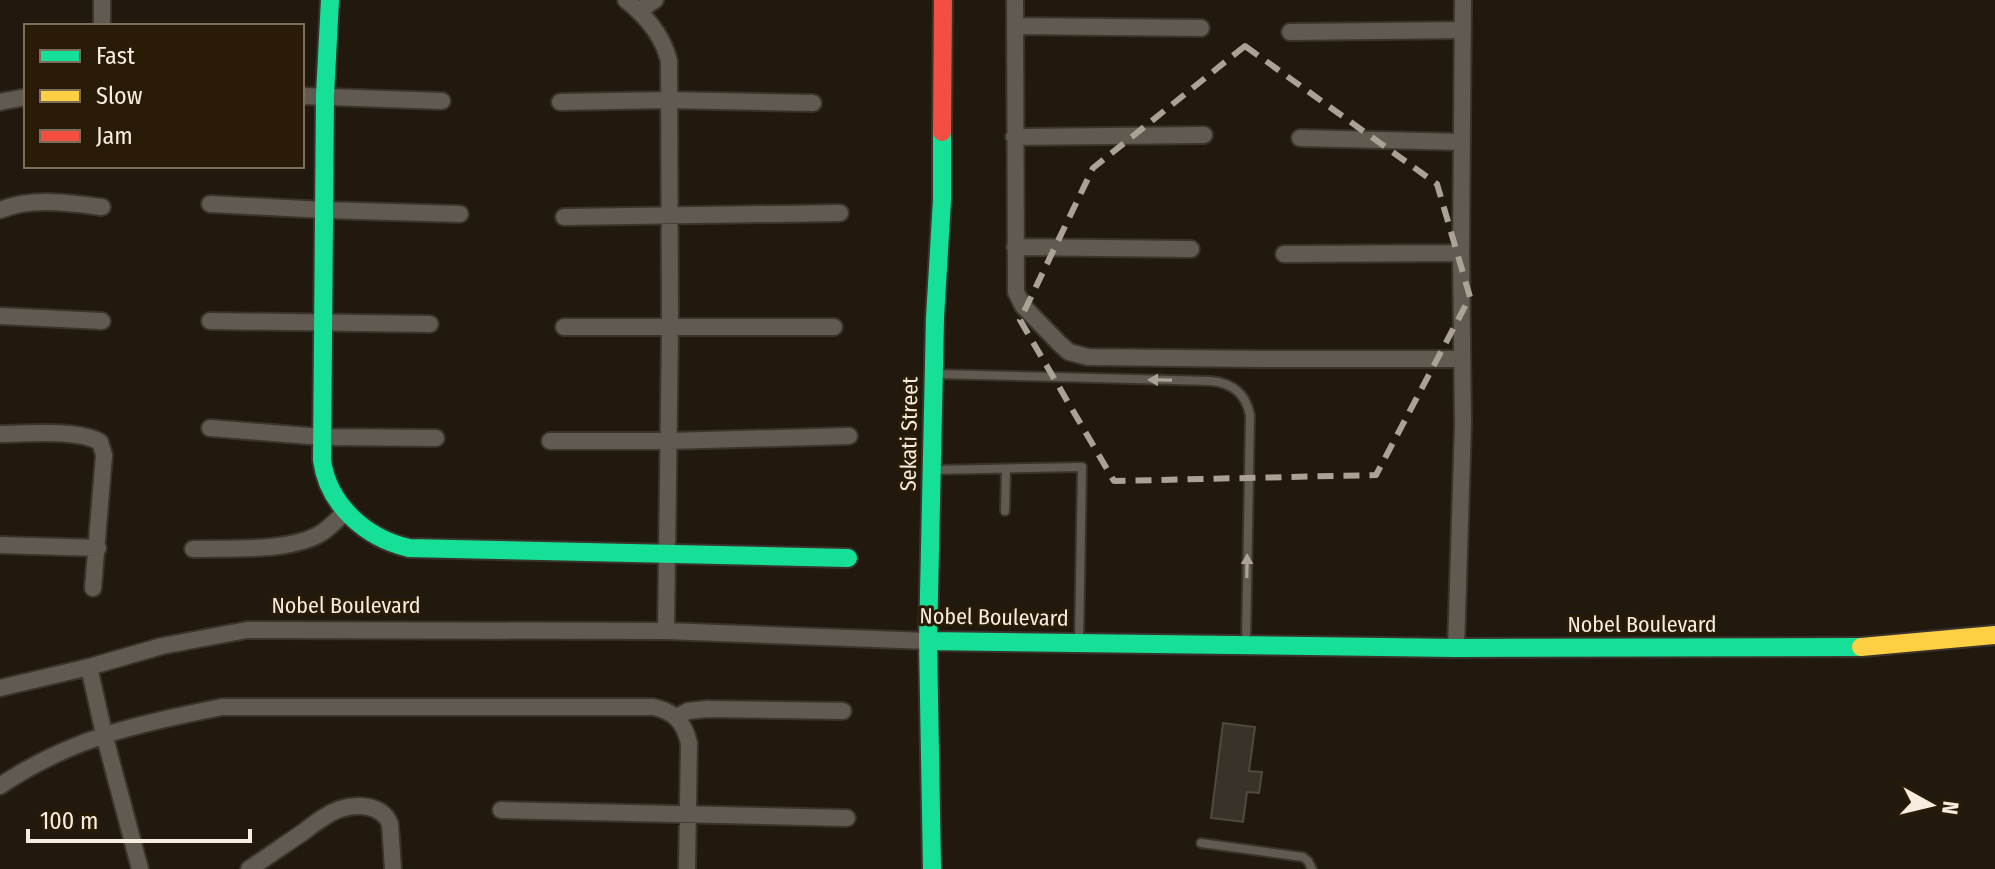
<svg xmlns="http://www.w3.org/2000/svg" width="1995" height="869" font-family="'Fira Sans Condensed',sans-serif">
	<rect width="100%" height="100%" fill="#21190d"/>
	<path fill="#393229" stroke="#50493e" stroke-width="2" d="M1223,723L1255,727L1249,771L1262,772L1259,793L1247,792L1243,822L1211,818Z"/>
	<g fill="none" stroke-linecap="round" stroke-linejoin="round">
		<g stroke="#39332b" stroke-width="12">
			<path id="lane" d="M935,374L1211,381C1233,383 1246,394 1250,415L1246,644
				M933,470L1082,467L1079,641
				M1005,511L1006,469
				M1201,843L1303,857L1308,861L1312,869"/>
		</g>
		<g stroke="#39332b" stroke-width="20">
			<path id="street" d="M102,0V26
				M626,0C646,16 663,36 669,61L670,328L666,631
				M1015,0L1016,292L1023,306L1060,344L1069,352L1088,357L1262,359H1462
				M639,11L655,0
				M1015,26L1201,28
				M1290,32L1463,30
				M302,96L442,101
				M0,102L26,97
				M560,102L669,100L813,103
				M1014,137L1204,135
				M1300,138L1462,142
				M210,204L324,210L460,214
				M0,210C33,197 68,203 102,207
				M564,217L840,213
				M1015,247L1191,249
				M1284,254L1461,253
				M0,316L102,321
				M210,321L430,324
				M564,327H834
				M210,428L322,437L436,438
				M0,434C28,434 77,429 100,442L104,455L93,588
				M550,441H669L849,436
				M0,545L98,548
				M193,549C230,548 285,552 318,535C328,530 338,519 346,511
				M1456,648L1463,424L1461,253L1463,0
				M89,667L104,734L140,869
				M0,688L89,667L162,646L247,630L666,631L928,641
				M677,717L688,711L707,709L843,711
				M0,786C70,738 141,723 222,707H653C674,711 684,722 689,743L687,869
				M501,810L847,818
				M249,869C267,857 284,845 302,833C314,824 326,814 340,809C357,803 383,805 390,824L393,869"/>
		</g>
		<g stroke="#39332b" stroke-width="22">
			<path id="fast" d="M330,0L325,95L322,460C328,505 366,538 409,548L848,558
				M928,641L1456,648L1861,647
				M932,869L928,641L935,318L942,200V132"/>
		</g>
		<g stroke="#39332b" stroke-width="22">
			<path id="slow" d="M1861,647L1995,635"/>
		</g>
		<g stroke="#39332b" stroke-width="22">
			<path id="jam" d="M942,132L943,0"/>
		</g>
		<use href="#lane" stroke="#615a51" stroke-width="8"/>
		<use href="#street" stroke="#615a51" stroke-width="16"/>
		<use href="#fast" stroke="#16e098" stroke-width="18"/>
		<use href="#slow" stroke="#ffcf43" stroke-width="18"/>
		<use href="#jam" stroke="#f24e42" stroke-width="18"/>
	</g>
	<defs><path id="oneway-solid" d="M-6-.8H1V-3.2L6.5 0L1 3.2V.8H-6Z" transform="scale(2)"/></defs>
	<g fill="#aca398">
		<use href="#oneway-solid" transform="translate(1160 380) rotate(-179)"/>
		<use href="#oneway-solid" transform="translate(1247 566) rotate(-89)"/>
	</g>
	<path fill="none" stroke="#aba296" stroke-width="6" stroke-dasharray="16 10" stroke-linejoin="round" d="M1245,46L1437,184L1470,297L1376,475L1114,481L1020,320L1093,168Z"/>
	<g text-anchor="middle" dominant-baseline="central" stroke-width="6" stroke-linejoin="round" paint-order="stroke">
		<g font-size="22" fill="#f6ecdf" stroke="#291b05">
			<text transform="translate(909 434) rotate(-89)">Sekati Street</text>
			<text x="346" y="605">Nobel Boulevard</text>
			<text transform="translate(994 617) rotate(1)">Nobel Boulevard</text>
			<text x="1642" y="624">Nobel Boulevard</text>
		</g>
	</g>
	<rect x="24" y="24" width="280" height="144" fill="#291b05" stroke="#7b6f5c" stroke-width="2"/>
	<rect x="40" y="50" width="40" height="12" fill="#16e098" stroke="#7b6f5c" stroke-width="2"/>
	<text x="96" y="64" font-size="24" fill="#f6ecdf">Fast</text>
	<rect x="40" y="90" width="40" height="12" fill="#ffcf43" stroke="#7b6f5c" stroke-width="2"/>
	<text x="96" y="104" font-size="24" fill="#f6ecdf">Slow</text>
	<rect x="40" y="130" width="40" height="12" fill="#f24e42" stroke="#7b6f5c" stroke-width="2"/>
	<text x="96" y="144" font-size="24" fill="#f6ecdf">Jam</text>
	<g transform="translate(1931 805) rotate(98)" stroke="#291b05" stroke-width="6" paint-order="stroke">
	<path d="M0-6L14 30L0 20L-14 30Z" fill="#f6ecdf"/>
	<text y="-12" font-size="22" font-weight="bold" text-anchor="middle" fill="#f6ecdf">N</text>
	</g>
	<path d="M28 829v12h222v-12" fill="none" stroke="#f6ecdf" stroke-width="4"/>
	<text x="40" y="829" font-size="24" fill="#f6ecdf" stroke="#291b05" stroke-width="6" paint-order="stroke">100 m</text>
</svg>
